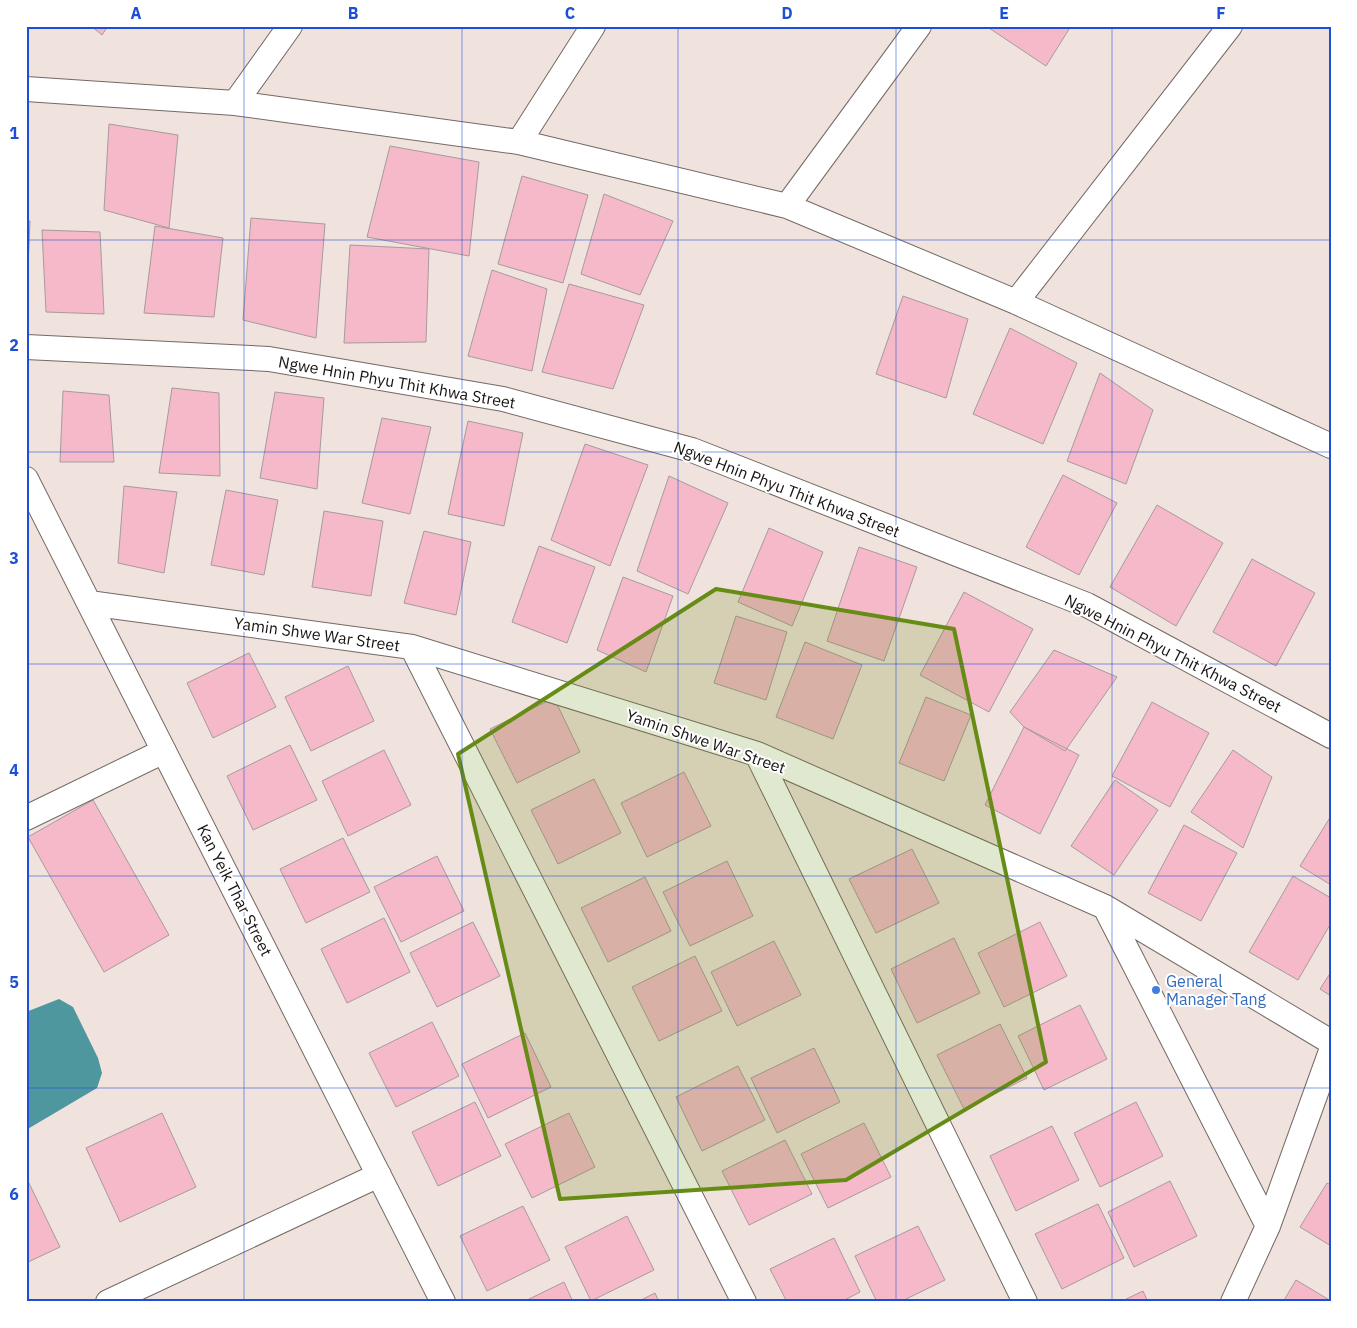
<svg xmlns="http://www.w3.org/2000/svg" width="1357" height="1328" font-family="'IBM Plex Sans',sans-serif">
	<rect width="100%" height="100%" fill="#f0e2dd"/>
	<path fill="#4e979e" d="M59,999L73,1007L98,1058L102,1073L97,1088L26,1130V1012Z"/>
	<path fill="#f5b9ca" stroke="#a79a9e" d="M91,26H108L102,35Z
		M986,26H1071L1046,66Z
		M109,124L178,135L169,228L104,210Z
		M390,146L479,162L469,256L367,237Z
		M522,176L588,195L563,283L498,264Z
		M604,194L673,221L640,295L581,274Z
		M251,218L325,224L316,338L243,320Z
		M26,221H30L26,312Z
		M155,226L223,238L214,317L144,313Z
		M42,230L100,232L104,314L46,312Z
		M350,245L429,249L426,342L344,343Z
		M492,270L547,289L532,371L468,356Z
		M569,284L644,305L613,389L542,372Z
		M903,296L968,319L946,398L876,374Z
		M1010,328L1077,363L1043,444L973,414Z
		M1100,373L1153,410L1126,484L1067,461Z
		M172,388L219,393L220,476L159,473Z
		M63,391L109,395L114,462H60Z
		M275,392L324,398L317,489L260,478Z
		M382,418L431,427L410,514L362,503Z
		M468,421L523,433L504,526L448,514Z
		M585,444L648,465L610,566L551,540Z
		M1063,475L1117,503L1079,575L1026,547Z
		M669,476L728,503L688,594L637,571Z
		M124,486L177,492L164,573L118,563Z
		M226,490L278,500L264,575L211,565Z
		M1157,505L1223,543L1176,626L1110,587Z
		M324,511L383,521L371,596L312,587Z
		M769,528L823,552L792,626L738,602Z
		M424,531L471,542L456,615L404,603Z
		M539,546L595,567L567,643L512,622Z
		M859,547L917,567L884,661L827,641Z
		M1252,559L1315,593L1276,666L1213,632Z
		M623,577L673,596L646,672L597,650Z
		M964,592L1033,629L989,712L920,675Z
		M736,616L787,632L766,700L714,683Z
		M805,642L862,665L833,739L776,717Z
		M1054,650L1117,677L1065,751L1024,727L1010,712Z
		M249,653L276,707L213,738L187,683Z
		M348,666L374,721L311,751L285,697Z
		M926,697L971,715L944,781L899,763Z
		M554,698L580,752L517,783L490,729Z
		M1152,702L1209,733L1170,807L1112,776Z
		M1024,727L1079,755L1040,834L985,805Z
		M290,745L317,800L253,830L227,776Z
		M384,750L411,805L348,836L322,781Z
		M1233,750L1272,777L1243,848L1191,812Z
		M684,772L711,826L647,857L621,803Z
		M594,779L621,833L558,864L531,810Z
		M1115,780L1158,810L1114,875L1071,846Z
		M93,800L169,935L104,972L28,837Z
		M1331,816V885L1300,866Z
		M1184,825L1237,853L1201,921L1148,893Z
		M343,838L370,892L306,923L280,869Z
		M912,849L939,903L876,933L849,879Z
		M437,856L464,911L401,942L374,887Z
		M727,861L753,916L690,946L663,892Z
		M1293,876L1331,898V923L1298,980L1249,952Z
		M645,877L671,931L608,962L581,908Z
		M384,918L410,972L347,1003L321,949Z
		M473,922L500,976L437,1007L410,953Z
		M1040,922L1067,976L1004,1007L978,953Z
		M954,938L980,993L917,1023L891,969Z
		M774,941L801,995L737,1026L711,972Z
		M695,956L722,1011L659,1041L632,987Z
		M1331,972V996L1320,989Z
		M1080,1005L1107,1059L1044,1090L1018,1036Z
		M432,1022L459,1076L396,1107L369,1053Z
		M1000,1024L1027,1078L964,1109L937,1055Z
		M525,1033L551,1087L488,1118L462,1064Z
		M814,1048L840,1102L777,1133L751,1078Z
		M738,1066L765,1120L702,1151L676,1097Z
		M475,1102L501,1156L438,1186L412,1132Z
		M1136,1102L1163,1156L1100,1187L1074,1133Z
		M162,1113L196,1187L120,1222L86,1148Z
		M569,1113L595,1167L532,1198L505,1144Z
		M864,1123L891,1177L828,1208L801,1154Z
		M1052,1126L1079,1180L1016,1211L990,1156Z
		M785,1140L812,1194L749,1225L722,1171Z
		M26,1177L60,1247L26,1263Z
		M1170,1181L1197,1236L1134,1267L1108,1212Z
		M1327,1183L1331,1185V1246L1300,1227Z
		M1098,1204L1124,1258L1062,1289L1035,1234Z
		M523,1206L550,1260L487,1291L460,1236Z
		M627,1216L654,1270L591,1301L565,1247Z
		M918,1226L945,1280L900,1302H877L855,1256Z
		M834,1238L860,1292L841,1302H787L770,1269Z
		M1296,1280L1331,1301V1302H1283Z
		M564,1282L573,1302H523Z
		M1143,1291L1148,1302H1120Z
		M655,1293L659,1302H637Z"/>
	<g fill="none" stroke-linecap="round" stroke-linejoin="round">
		<g stroke="#746964" stroke-width="26">
			<path id="minor" d="M26,89L235,103L519,142L787,206L1016,302L1331,446
				M235,103L290,26
				M519,142L593,26
				M787,206L919,26
				M1016,302L1230,26
				M26,347L269,359L503,399L692,450L1087,605L1331,736
				M26,479L443,1302
				M89,603L412,647L757,754L1105,907L1331,1042
				M412,647L744,1302
				M757,754L1025,1302
				M26,818L164,751
				M1105,907L1268,1226
				M108,1302L379,1175
				M1233,1302L1268,1226L1331,1051"/>
		</g>
		<use href="#minor" stroke="#fff" stroke-width="24"/>
	</g>
	<path fill="#678c15" fill-opacity="0.2" stroke="#678c15" stroke-width="4" stroke-linejoin="round" d="M716,589L954,629L1046,1062L846,1180L560,1199L458,754Z"/>
	<path fill="none" stroke="#1d4ed8" stroke-width="1" stroke-opacity="0.55" d="M244,26V1302M462,26V1302M678,26V1302M896,26V1302M1112,26V1302M26,240H1331M26,452H1331M26,664H1331M26,876H1331M26,1088H1331"/>
	<circle fill="#3f7fe0" stroke="#fff" stroke-width="2" cx="1156" cy="990" r="5"/>
	<g text-anchor="middle" dominant-baseline="central" stroke-width="4" stroke-linejoin="round" paint-order="stroke">
		<g font-size="16" fill="#181312" stroke="#fff">
			<text transform="translate(397 382) rotate(10)">Ngwe Hnin Phyu Thit Khwa Street</text>
			<text transform="translate(787 489) rotate(21)">Ngwe Hnin Phyu Thit Khwa Street</text>
			<text transform="translate(317 634) rotate(8)">Yamin Shwe War Street</text>
			<text transform="translate(1173 653) rotate(27)">Ngwe Hnin Phyu Thit Khwa Street</text>
			<text transform="translate(706 741) rotate(19)">Yamin Shwe War Street</text>
			<text transform="translate(235 890) rotate(63)">Kan Yeik Thar Street</text>
		</g>
		<g font-size="16" fill="#366cbe" stroke="#fff" text-anchor="start">
			<text x="1166" y="981">General<tspan x="1166" dy="18">Manager Tang</tspan></text>
		</g>
	</g>
	<rect width="1357" height="1328" fill="none" stroke="#ffffff" stroke-width="55"/>
	<rect x="28" y="28" width="1302" height="1272" fill="none" stroke="#1d4ed8" stroke-width="2"/>
	<g font-size="16" text-anchor="middle" font-weight="bold" fill="#1d4ed8">
		<text x="136" y="19">A</text>
		<text x="353" y="19">B</text>
		<text x="570" y="19">C</text>
		<text x="787" y="19">D</text>
		<text x="1004" y="19">E</text>
		<text x="1221" y="19">F</text>
		<text x="14" y="139">1</text>
		<text x="14" y="351">2</text>
		<text x="14" y="564">3</text>
		<text x="14" y="776">4</text>
		<text x="14" y="988">5</text>
		<text x="14" y="1200">6</text>
	</g>
</svg>
